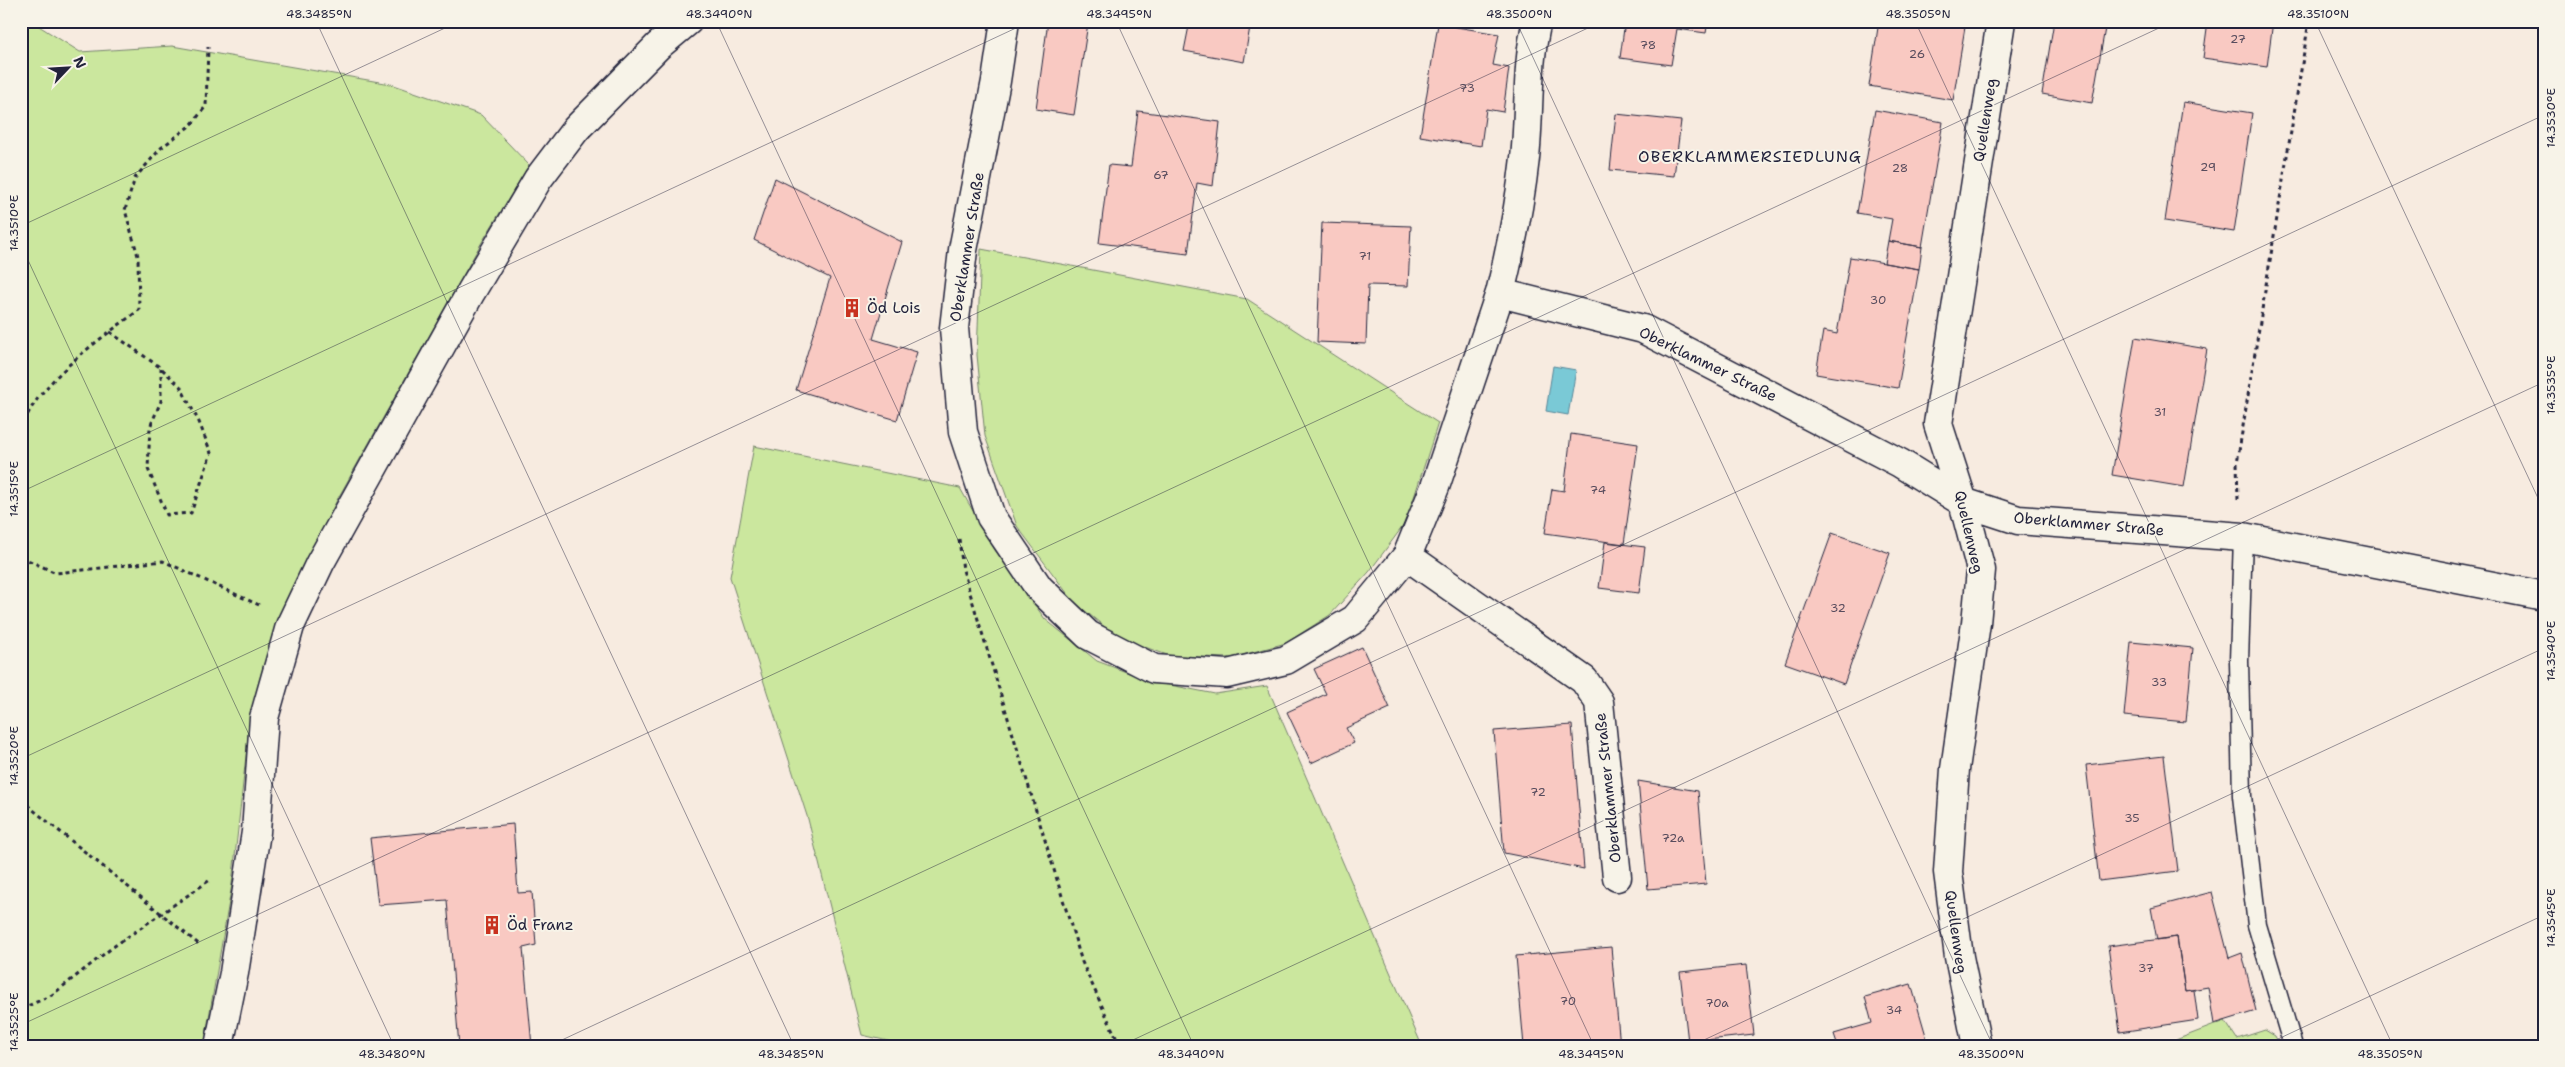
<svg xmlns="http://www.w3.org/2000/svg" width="2565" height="1067" font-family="'Shantell Sans',sans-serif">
	<rect width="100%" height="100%" fill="#f7ebe0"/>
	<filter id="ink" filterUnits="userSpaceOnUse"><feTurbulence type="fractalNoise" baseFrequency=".02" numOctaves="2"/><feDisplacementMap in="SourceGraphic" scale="10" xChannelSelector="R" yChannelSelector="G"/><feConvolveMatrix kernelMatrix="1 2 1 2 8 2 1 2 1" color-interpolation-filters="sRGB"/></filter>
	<g filter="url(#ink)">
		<path fill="#cbe79e" stroke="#76846c" d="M21,21H31L80,52L172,46L391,84L481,115L529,165L479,247L337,500L277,621L249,728L232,884L204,1046H21Z
			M981,249L1247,299L1438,423L1406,522L1369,572L1330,615L1286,643L1231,658L1170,656L1117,637L1073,601L1017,526L985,436L977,355Z
			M754,446L960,488L995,550L1045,619L1097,661L1150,681L1215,694L1267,686L1422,1046H910L862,1035L808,819L730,577Z
			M2225,1021L2237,1039L2265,1030L2275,1036L2280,1046H2160Z"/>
		<path fill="#7ac9d6" stroke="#578698" d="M1553,366L1576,370L1568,415L1546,411Z"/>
		<path fill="#f9c9c2" stroke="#22223b" d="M1048,21L1088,23L1074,115L1036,109Z
			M1190,21H1251L1244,62L1184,51Z
			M1625,21H1708L1706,33L1677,29L1671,65L1620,58Z
			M1879,21H1966L1953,100L1869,86Z
			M2054,21L2105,28L2092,103L2042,94Z
			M2208,21H2273L2267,67L2203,58Z
			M1438,24L1499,34L1493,65L1509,68L1503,112L1486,109L1481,146L1420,136Z
			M2183,102L2252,113L2234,232L2165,221Z
			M1875,110L1943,122L1922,247L1888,241L1892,219L1857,213Z
			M1138,111L1220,122L1213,186L1197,183L1188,254L1099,243L1109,165L1131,167Z
			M1616,114L1681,121L1674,176L1610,170Z
			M775,178L902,242L873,339L917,352L897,420L796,390L830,278L754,240Z
			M1322,223L1411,226L1408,286L1368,285L1366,344L1317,342Z
			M1888,241L1922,247L1919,269L1884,263Z
			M1850,257L1919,269L1898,388L1816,374L1823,331L1837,334Z
			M2135,337L2207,349L2184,487L2112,475Z
			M1571,434L1638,444L1624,544L1545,533L1552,489L1564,491Z
			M1832,533L1890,553L1844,684L1785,663Z
			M1605,542L1645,547L1639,593L1599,588Z
			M2131,642L2193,648L2186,722L2124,716Z
			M1362,647L1390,708L1346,728L1354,743L1311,763L1287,712L1326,694L1314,669Z
			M1572,725L1584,869L1504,853L1494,731Z
			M2164,756L2178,871L2099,881L2086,765Z
			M1638,781L1698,791L1706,884L1648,889Z
			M513,824L518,893L532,892L536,945L523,948L532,1046H459L447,900L378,905L370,838Z
			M2212,892L2229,958L2242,953L2256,1011L2214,1024L2208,987L2185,991L2177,937L2157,940L2151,908Z
			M2177,937L2185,991L2194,990L2198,1020L2120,1032L2108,946Z
			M1611,947L1620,1046H1524L1516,956Z
			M1746,965L1754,1035L1688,1042L1680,972Z
			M1911,984L1929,1046H1838L1834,1034L1872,1023L1865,997Z"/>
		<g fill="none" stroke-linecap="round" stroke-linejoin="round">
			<g stroke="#22223b" stroke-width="21">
				<path id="lane" d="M2243,537L2239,661L2242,796L2257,925L2293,1046"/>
			</g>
			<g stroke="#22223b" stroke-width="31">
				<path id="street" d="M1005,21L996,81L963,250L954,328L963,432L991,517L1039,588L1088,635L1154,669L1227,674L1286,660L1355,619L1407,556L1435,487L1500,293L1643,329L1900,463L1963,502L2018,520L2243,537L2544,596
					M1500,293C1511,248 1520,204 1525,158C1530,112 1526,66 1537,21
					M1407,556L1584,680L1599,702L1617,877
					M219,1046L234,973L256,832L264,718L290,626L320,563L471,292L538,179L576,129L658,46L688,21
					M1977,1046L1959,957L1948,872L1955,769L1976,623L1981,570L1963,502L1938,424L2001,21"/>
			</g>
			<path stroke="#22223b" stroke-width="3" stroke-dasharray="4 4" stroke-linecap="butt" d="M110,332L161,368L180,386L199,422L211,453L191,513L167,515L148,469L150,427L161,401V368
				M21,429C38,381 99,340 139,310L138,256L125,210L135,178L161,148L192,124L206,106L208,47
				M2238,499L2237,463L2309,21
				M959,539L963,570L1082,962L1120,1046
				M21,557L56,573L163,561L259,605
				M21,800L201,946
				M21,1009L52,995L113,947L210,880"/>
			<use href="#lane" stroke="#f7f3e8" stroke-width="18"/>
			<use href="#street" stroke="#f7f3e8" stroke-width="28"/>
		</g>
	</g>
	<path fill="none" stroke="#22223b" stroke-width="1" stroke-opacity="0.45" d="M316,21L794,1046M716,21L1194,1046M1116,21L1594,1046M1516,21L1993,1046M1915,21L2393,1046M2315,21L2544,511M21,226L460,21M21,245L394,1046M21,492L1031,21M21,759L1603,21M21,1025L2174,21M549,1046L2544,115M1120,1046L2544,382M1691,1046L2544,648M2263,1046L2544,915"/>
	<defs>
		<g id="building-bare" transform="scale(1.5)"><path d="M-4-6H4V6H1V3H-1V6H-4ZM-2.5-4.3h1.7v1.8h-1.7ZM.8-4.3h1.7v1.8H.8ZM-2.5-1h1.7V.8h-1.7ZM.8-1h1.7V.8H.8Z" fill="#c8321e" stroke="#f7f3e8" stroke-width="2.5" paint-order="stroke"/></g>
	</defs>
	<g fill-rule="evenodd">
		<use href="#building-bare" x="852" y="308"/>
		<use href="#building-bare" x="492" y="925"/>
	</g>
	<g text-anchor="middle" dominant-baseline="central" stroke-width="4" stroke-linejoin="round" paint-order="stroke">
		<g font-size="12" fill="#584c5d">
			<text x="2238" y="39">27</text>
			<text x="1648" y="45">78</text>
			<text x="1917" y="54">26</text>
			<text x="1467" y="88">73</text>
			<text x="2208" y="167">29</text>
			<text x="1900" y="168">28</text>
			<text x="1161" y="175">67</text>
			<text x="1365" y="256">71</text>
			<text x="1878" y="300">30</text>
			<text x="2160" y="412">31</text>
			<text x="1598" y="490">74</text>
			<text x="1838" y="608">32</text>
			<text x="2159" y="682">33</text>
			<text x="1538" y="792">72</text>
			<text x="2132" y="818">35</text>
			<text x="1673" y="838">72a</text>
			<text x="2146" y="968">37</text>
			<text x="1568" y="1001">70</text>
			<text x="1717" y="1003">70a</text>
			<text x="1894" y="1010">34</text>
		</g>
		<g font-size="15" fill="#22223b" stroke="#f7f3e8">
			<text transform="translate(1985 120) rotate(-81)">Quellenweg</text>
			<text transform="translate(967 247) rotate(-81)">Oberklammer Straße</text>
			<text transform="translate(1708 364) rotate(26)">Oberklammer Straße</text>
			<text transform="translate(2089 524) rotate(5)">Oberklammer Straße</text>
			<text transform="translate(1969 532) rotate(77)">Quellenweg</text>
			<text transform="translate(1608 788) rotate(-96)">Oberklammer Straße</text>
			<text transform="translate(1956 932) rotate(82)">Quellenweg</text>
		</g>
		<g font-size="15" fill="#22223b" stroke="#f7f3e8" text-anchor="start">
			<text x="867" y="308">Öd Lois</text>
			<text x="507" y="925">Öd Franz</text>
		</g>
		<g font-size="16" letter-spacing="1" fill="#22223b" stroke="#f7f3e8">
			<text x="1750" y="156">OBERKLAMMERSIEDLUNG</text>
		</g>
	</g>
	<rect width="2565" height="1067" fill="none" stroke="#f7f3e8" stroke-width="55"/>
	<g transform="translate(68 68) rotate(65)" stroke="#f7f3e8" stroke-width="4" paint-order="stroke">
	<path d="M0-4L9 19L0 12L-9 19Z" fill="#22223b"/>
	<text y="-8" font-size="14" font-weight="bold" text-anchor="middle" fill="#22223b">N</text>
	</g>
	<rect x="28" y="28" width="2510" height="1012" fill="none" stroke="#22223b" stroke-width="2"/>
	<g font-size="12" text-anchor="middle" fill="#22223b">
		<text x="319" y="18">48.3485°N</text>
		<text x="719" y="18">48.3490°N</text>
		<text x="1119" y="18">48.3495°N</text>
		<text x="1519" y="18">48.3500°N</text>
		<text x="1918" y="18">48.3505°N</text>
		<text x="2318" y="18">48.3510°N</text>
		<text transform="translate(2551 118) rotate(-90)" y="4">14.3530°E</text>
		<text transform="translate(14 223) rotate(-90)" y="4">14.3510°E</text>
		<text transform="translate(2551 385) rotate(-90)" y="4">14.3535°E</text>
		<text transform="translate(14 489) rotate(-90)" y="4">14.3515°E</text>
		<text transform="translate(2551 651) rotate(-90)" y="4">14.3540°E</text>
		<text transform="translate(14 756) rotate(-90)" y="4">14.3520°E</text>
		<text transform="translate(2551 918) rotate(-90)" y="4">14.3545°E</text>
		<text transform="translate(14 1022) rotate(-90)" y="4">14.3525°E</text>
		<text x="392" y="1058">48.3480°N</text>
		<text x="791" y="1058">48.3485°N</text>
		<text x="1191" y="1058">48.3490°N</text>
		<text x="1591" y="1058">48.3495°N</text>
		<text x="1991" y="1058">48.3500°N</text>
		<text x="2390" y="1058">48.3505°N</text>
	</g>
</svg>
